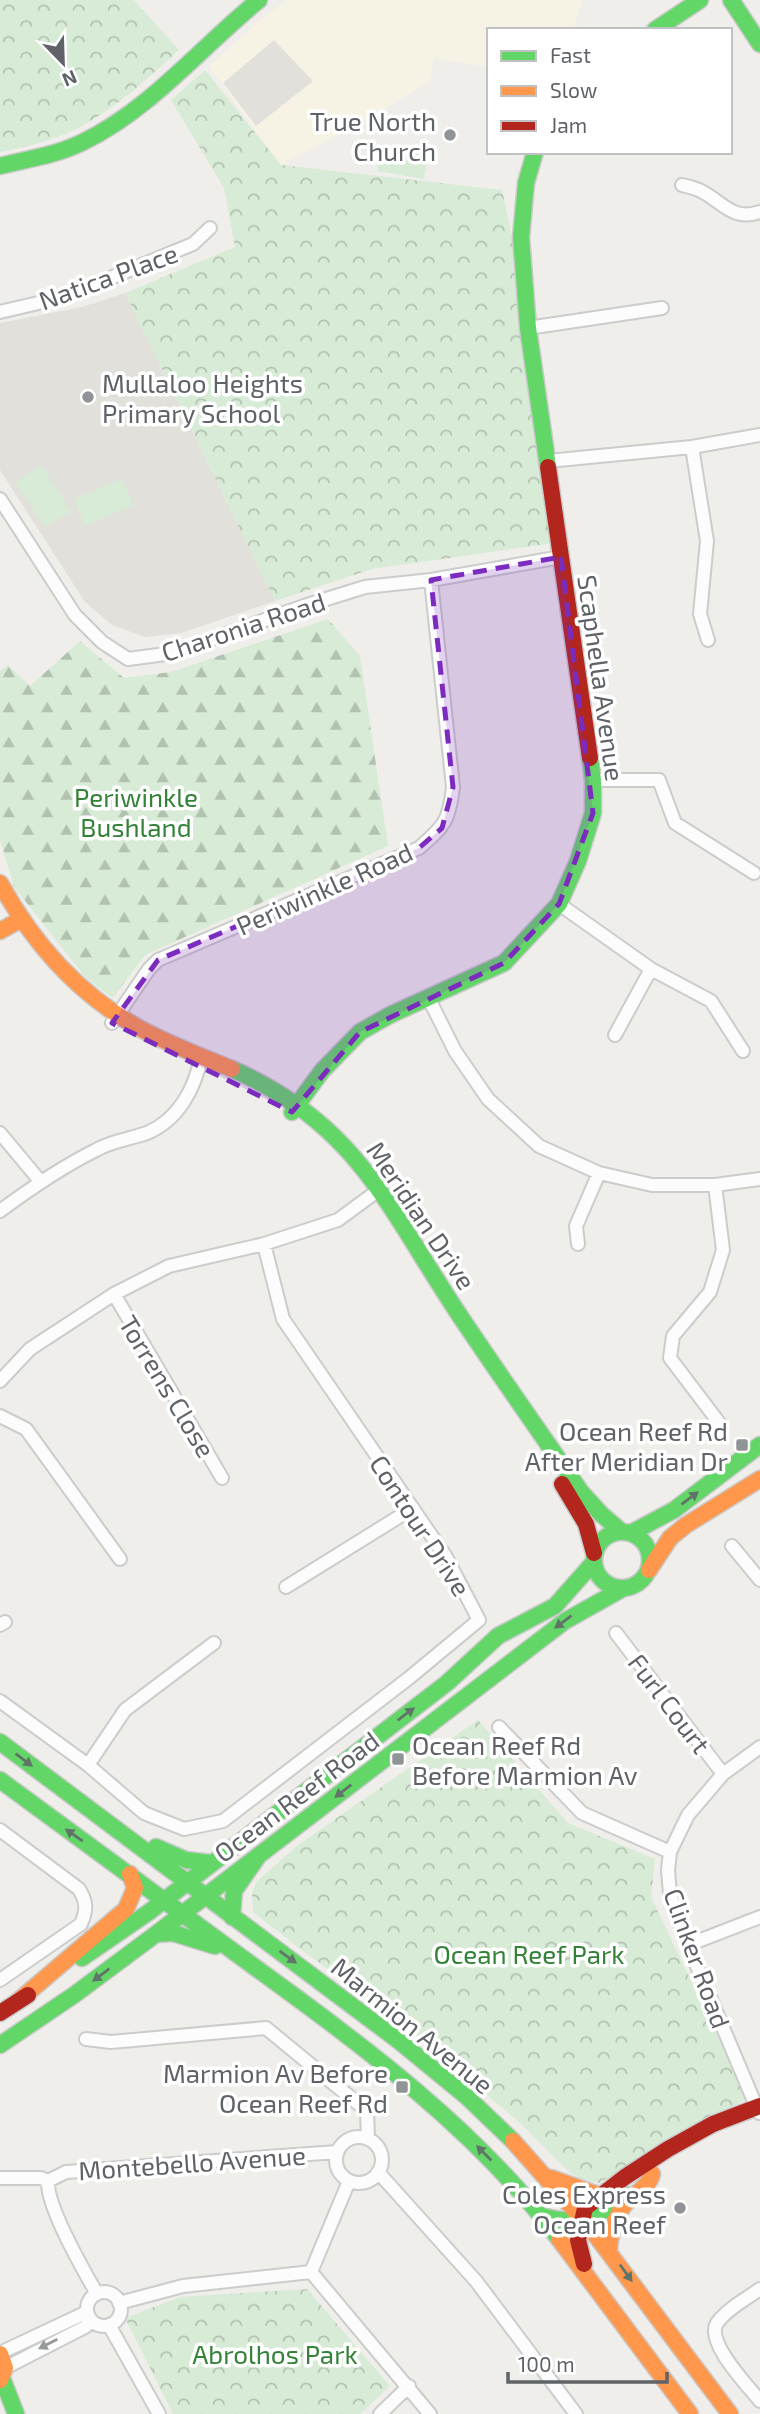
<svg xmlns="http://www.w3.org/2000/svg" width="760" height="2414" font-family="'Exo 2',sans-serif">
	<defs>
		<pattern id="forest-firs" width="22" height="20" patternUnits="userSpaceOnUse" patternTransform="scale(1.75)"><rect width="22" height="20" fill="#d8ebd6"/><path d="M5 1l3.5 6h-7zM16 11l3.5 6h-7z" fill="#b2c2b1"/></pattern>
		<pattern id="park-crowns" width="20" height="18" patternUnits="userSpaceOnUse" patternTransform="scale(1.75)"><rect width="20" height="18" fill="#d8ebd6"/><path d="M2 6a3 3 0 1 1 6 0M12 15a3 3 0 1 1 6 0" fill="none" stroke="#b2c2b1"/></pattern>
	</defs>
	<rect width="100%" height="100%" fill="#efeeea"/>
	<path fill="#f7f3e4" d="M287,0H583L573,30H489V67L434,58L429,82L371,117L281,165L209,66L264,17Z"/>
	<path fill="#e2e0da" d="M274,40L313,81L256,126L223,83Z
		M125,293L275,601L181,633L145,637L112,625L85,602L0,470V323L82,307Z"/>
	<path fill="#d8ebd6" d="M381,145L428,154L424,179L377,171Z
		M41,465L71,511L45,527L15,483Z
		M122,479L133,505L85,526L74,499Z"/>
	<path fill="url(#forest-firs)" d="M328,619L360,656L388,846L145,955L113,998L86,978L14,887L0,840V671L8,665L30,686L80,641L124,678L171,672Z"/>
	<path fill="url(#park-crowns)" d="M0,0H134L179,50C146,80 114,110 74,130C51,141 25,147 0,152Z
		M205,70L281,165L502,190L512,237L554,543L372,569L275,601L125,293L235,247L224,188L171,100Z
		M478,1720L568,1823L655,1859L651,1897L747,2098L599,2183L581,2179L568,2171L519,2122L424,2042L373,2000L304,1952L253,1912L252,1894L256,1882L298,1845Z
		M307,2289L390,2386L360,2414H173L125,2318L180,2297Z"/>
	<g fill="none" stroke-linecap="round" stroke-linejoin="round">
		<g stroke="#cbcccc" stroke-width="16">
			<path id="street" d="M682,185C687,186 694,188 699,190C721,200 732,222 760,212
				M0,312L64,297L193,244L210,228
				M528,328L662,308
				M692,447L707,541L700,614L708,640
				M548,461L692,447L760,435
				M0,499L75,615L102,642L128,659L173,653L304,606L365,587L431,580L561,557
				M593,780H659L675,823L754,873
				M559,904L651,969L711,1001L743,1051
				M428,997L455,1051L488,1099L539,1146L599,1173L652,1185H715L760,1179
				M112,1023L149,969L158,960L419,848C444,826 449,822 453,787L431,580
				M615,1035L651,969
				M0,1133L40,1181
				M715,1185L723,1250L710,1292L673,1336L670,1358L720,1424
				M0,1211C31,1188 62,1167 96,1150C111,1141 130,1139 147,1133C178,1120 195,1089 201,1057
				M578,1244L576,1226L599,1173
				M114,1294L222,1478
				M0,1381L30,1349L114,1294L169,1266L264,1244L338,1220L380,1189
				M0,1416L26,1429L120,1559
				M732,1546L760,1580
				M286,1587L413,1508
				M0,1625L5,1622
				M616,1633L723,1774
				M0,1701L88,1765L144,1813L184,1829L223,1821L409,1678L479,1620L446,1557L283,1319L264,1244
				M499,1727L582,1813L670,1852
				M88,1765L125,1710L214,1643
				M0,1830L79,1889C87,1902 87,1910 81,1924L0,1980
				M688,1945L760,1917
				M86,2039L111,2042L266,2028L367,2111L368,2139
				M759,2113L688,1945L670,1894L668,1870L670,1852L688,1815L723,1774L760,1747
				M336 2160a23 23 0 1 1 46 0a23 23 0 1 1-46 0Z
				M378,2172L476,2281L576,2414
				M0,2178H41L48,2181
				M311,2272L349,2181
				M760,2289C746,2299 727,2309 717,2323C705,2342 748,2386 760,2401
				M87 2309a17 17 0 1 1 34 0a17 17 0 1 1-34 0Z
				M97,2294C84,2271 46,2206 48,2181L66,2172L337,2152
				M119,2303L183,2286L311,2272L430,2414
				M109,2325L159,2414
				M0,2353L87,2312
				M5,2368L85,2327L91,2321
				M380,2414L409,2386"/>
		</g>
		<g stroke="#cacacb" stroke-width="19">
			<path id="fast" d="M731,0L760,44
				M655,30L700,0
				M535,152L526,183L521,237L528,328L548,467
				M0,166C28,159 57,155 83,142C151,109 201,47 259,0
				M232,1069C357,1124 387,1206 458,1313C498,1373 540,1432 581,1492L601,1514L622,1532
				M292,1112L322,1071L360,1032L390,1015L504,963L559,904L578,861L593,813V780L590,758
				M594 1560a28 28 0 1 1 56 0a28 28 0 1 1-56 0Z
				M631,1533L674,1510L760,1445
				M0,1742L399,2041L466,2096L513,2141
				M0,1780C85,1843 171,1905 256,1968C366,2048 477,2130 559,2239
				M156,1847L186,1860L211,1863
				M232,1917L234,1891L259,1855
				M156,1934L173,1933L215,1946
				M82,1958L149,1912L447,1683L498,1636L555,1606L593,1563
				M0,2045L74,1995L156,1934L565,1621L622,1589
				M542,2216C581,2227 595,2219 626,2195
				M2,2378L16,2414"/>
		</g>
		<g stroke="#cacacb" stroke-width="19">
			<path id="slow" d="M0,883C33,943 78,994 139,1028C168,1044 200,1056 232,1069
				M0,931L20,920
				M649,1570L670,1538L686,1525L760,1479
				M17,2002L126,1909L135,1888L130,1874
				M513,2141L591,2229L730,2414
				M551,2178L601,2196
				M559,2239L690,2414
				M609,2251C610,2233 614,2217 626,2203C634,2194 650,2186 652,2174
				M0,2354L5,2368L0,2380"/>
		</g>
		<g stroke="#cacacb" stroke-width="19">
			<path id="jam" d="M548,467L590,758
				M562,1484L586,1524L594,1553
				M0,2013L28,1995
				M584,2264L578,2240L585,2208L625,2177L668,2149L713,2124L760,2106"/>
		</g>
		<use href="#street" stroke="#fdfcfc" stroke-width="12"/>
		<use href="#fast" stroke="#63d668" stroke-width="16"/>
		<use href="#slow" stroke="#ff974d" stroke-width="16"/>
		<use href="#jam" stroke="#b3261e" stroke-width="16"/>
	</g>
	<defs><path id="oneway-solid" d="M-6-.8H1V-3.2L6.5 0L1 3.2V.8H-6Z" transform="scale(1.75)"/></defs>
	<g fill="#607468">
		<use href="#oneway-solid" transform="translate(690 1498) rotate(-37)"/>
		<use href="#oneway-solid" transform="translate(563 1622) rotate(143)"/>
		<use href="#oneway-solid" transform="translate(406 1714) rotate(-37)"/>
		<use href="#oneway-solid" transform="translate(24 1760) rotate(37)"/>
		<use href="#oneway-solid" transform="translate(343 1791) rotate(142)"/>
		<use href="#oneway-solid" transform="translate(74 1835) rotate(-145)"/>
		<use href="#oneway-solid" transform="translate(288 1957) rotate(36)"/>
		<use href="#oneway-solid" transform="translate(101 1975) rotate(143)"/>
		<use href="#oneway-solid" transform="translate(484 2153) rotate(-135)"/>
		<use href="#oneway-solid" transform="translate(626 2273) rotate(54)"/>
	</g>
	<use fill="#96999c" href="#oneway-solid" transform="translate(48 2344) rotate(153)"/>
	<path fill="#7b2cbf" fill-opacity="0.2" stroke="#7b2cbf" stroke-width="5" stroke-dasharray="14 9" stroke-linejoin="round" d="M561,557L593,813L559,904L504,963L360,1032L292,1112L112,1023L158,960L419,848L442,828L453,787L431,580Z"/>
	<g fill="#919496" stroke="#fff" stroke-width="2.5">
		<circle cx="450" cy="135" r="7"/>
		<circle cx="88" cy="397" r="7"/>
		<rect x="735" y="1438" width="14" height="14" rx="3.5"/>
		<rect x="391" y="1752" width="14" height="14" rx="3.5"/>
		<rect x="395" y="2080" width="14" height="14" rx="3.5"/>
		<circle cx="680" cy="2208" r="7"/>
	</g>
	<g text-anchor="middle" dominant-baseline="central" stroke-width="7" stroke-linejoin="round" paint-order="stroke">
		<g font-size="26" fill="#5f6368" stroke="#fff" text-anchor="end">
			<text x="436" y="120">True North<tspan x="436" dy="30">Church</tspan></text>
			<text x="102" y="382" text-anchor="start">Mullaloo Heights<tspan x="102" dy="30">Primary School</tspan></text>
			<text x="728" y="1430">Ocean Reef Rd<tspan x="728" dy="30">After Meridian Dr</tspan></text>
			<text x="412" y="1744" text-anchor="start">Ocean Reef Rd<tspan x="412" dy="30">Before Marmion Av</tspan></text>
			<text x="388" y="2072">Marmion Av Before<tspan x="388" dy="30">Ocean Reef Rd</tspan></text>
			<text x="666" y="2193">Coles Express<tspan x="666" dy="30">Ocean Reef</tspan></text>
		</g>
		<g font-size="26" fill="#5f6368" stroke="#fff">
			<text transform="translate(108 276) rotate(-20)">Natica Place</text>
			<text transform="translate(243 626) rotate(-18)">Charonia Road</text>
			<text transform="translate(602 678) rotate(82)">Scaphella Avenue</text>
			<text transform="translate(324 888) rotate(-24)">Periwinkle Road</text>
			<text transform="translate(422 1215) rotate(56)">Meridian Drive</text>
			<text transform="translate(168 1386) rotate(59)">Torrens Close</text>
			<text transform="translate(421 1525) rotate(57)">Contour Drive</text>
			<text transform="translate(670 1703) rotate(53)">Furl Court</text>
			<text transform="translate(296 1796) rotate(-37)">Ocean Reef Road</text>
			<text transform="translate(698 1958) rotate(70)">Clinker Road</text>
			<text transform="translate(413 2025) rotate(39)">Marmion Avenue</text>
			<text transform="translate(192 2162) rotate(-4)">Montebello Avenue</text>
		</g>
		<g font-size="26" fill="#348238" stroke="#fff">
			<text x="136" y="796">Periwinkle<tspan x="136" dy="30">Bushland</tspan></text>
			<text x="529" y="1953">Ocean Reef Park</text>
			<text x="275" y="2353">Abrolhos Park</text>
		</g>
	</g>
	<rect x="487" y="28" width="245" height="126" fill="#ffffff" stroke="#bfc1c3" stroke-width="2"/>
	<rect x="501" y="51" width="35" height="10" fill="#63d668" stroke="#bfc1c3" stroke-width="2"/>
	<text x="550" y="63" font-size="21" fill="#5f6368">Fast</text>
	<rect x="501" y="86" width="35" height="10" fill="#ff974d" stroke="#bfc1c3" stroke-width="2"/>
	<text x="550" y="98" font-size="21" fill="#5f6368">Slow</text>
	<rect x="501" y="121" width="35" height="10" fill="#b3261e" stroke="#bfc1c3" stroke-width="2"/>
	<text x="550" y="133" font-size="21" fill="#5f6368">Jam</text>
	<g transform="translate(63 63) rotate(157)" stroke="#ffffff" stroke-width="5" paint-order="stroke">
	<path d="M0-5L12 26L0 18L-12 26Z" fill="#5f6368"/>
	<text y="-10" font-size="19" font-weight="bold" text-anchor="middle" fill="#5f6368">N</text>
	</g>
	<path d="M508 2372v10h159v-10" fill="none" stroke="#5f6368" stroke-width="3.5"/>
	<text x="518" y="2372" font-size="21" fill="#5f6368" stroke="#ffffff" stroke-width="5" paint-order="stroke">100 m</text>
</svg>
